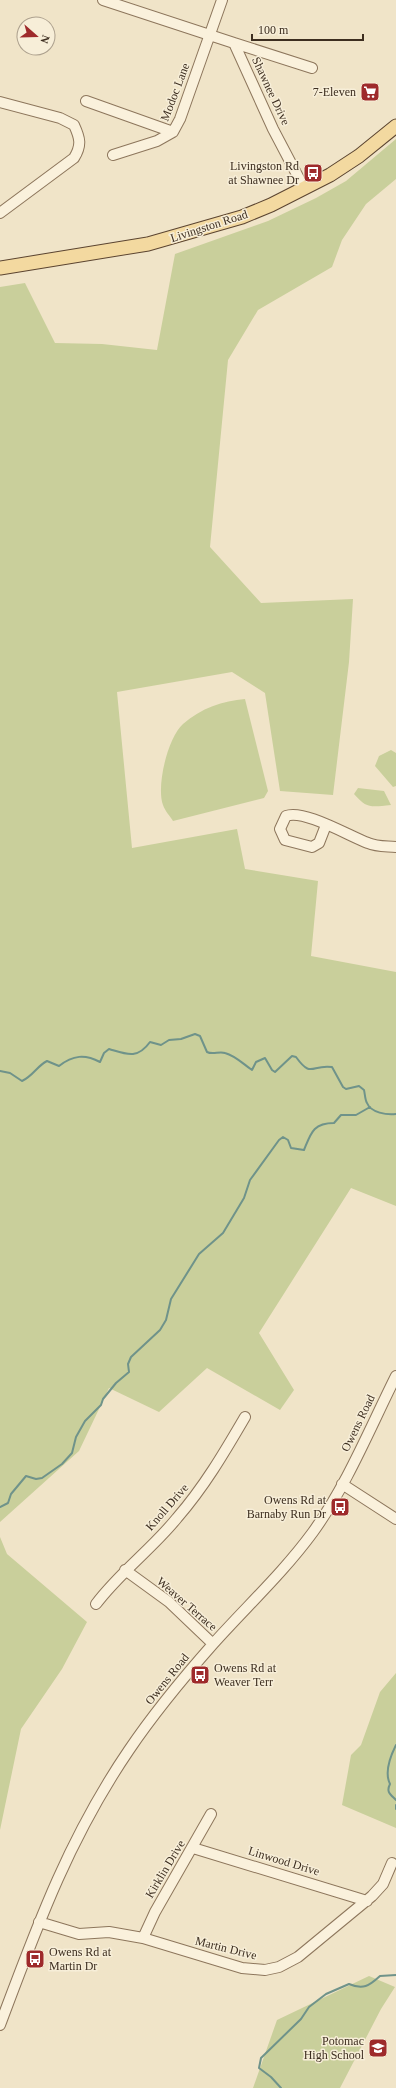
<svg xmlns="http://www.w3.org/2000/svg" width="396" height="2088" font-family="Georgia,serif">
	<rect width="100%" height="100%" fill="#f0e4c8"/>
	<path fill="#c9cf9b" d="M396,139V179L366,204L342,240L332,267L258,310L228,360L210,547L261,603L353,599L349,662L333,795L280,791L265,693L232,672L117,692L132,848L237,829L245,869L318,881L311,956L396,972V1206L351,1188L259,1333L294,1390L280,1410L207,1368L159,1412L109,1388L79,1451L0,1522V287L25,283L55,343L102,344L157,350L175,254L268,221L316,198L346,181Z
		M245,699L268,791L264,798L173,821C170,816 165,811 163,805C156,786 168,737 183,724C201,708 223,701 245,699Z
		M391,750L396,753V786L393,787L375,766L379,756Z
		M358,788L384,791L391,805C371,807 367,809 354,794Z
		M0,1537L7,1554L87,1622L62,1669L21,1729L0,1830Z
		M396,1673V1828L342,1805L351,1755L361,1745L380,1692Z
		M369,1976L395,1987L381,2009L340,2088H253L277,2020Z"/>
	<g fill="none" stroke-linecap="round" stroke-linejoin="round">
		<path stroke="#6f938a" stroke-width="2" d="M0,1071L10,1073L22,1081C33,1076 37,1066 47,1061L59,1066C73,1055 85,1054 100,1062L104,1053L109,1049C126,1054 137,1060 150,1042L161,1045L169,1040L181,1039L195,1034L200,1036L207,1052C213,1055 219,1051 225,1053C236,1056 243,1064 252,1070L256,1062L265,1058L272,1070L275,1072L292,1056L296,1057C312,1079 311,1064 332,1067L343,1087L346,1089L359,1086L364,1090C365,1094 365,1100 367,1103C371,1113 387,1115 396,1114
			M0,1507L8,1503L11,1494L26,1476L36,1479L42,1478L62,1464L72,1453L76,1437L85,1421L101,1405L103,1399L116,1383L129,1372L128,1364L131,1357L160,1330L166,1320L171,1299L199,1254L223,1233L244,1198L250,1180L279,1140L283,1137L288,1140L291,1148L304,1150C311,1133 313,1123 334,1123L341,1115H356L370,1107
			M396,1745C390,1757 384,1772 390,1784C386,1792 390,1794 396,1800
			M396,1805V1809
			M281,2088L271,2077L259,2068L261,2058L301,2019L309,2007L326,1994L349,1984C363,1990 369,1986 380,1976L396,1975"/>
		<g stroke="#8d765c" stroke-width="12">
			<path id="minor" d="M103,0L234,43L273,129L304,188
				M234,43L312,68
				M86,101L173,132
				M0,102L60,118L74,125C80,138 82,145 74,158L0,213
				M113,155L157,141L173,132L180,119L222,0
				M326,825L319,843L312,847L285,840L280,829L286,816C304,809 349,836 368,843C377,847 387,846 396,847
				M342,1484L396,1519
				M125,1570L169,1602L213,1644
				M96,1604C120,1572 152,1549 177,1518C204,1487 224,1453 245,1417
				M193,1848L367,1901
				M39,1922L79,1934L109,1932L143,1938L242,1968L265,1970L279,1967L298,1957L372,1896L383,1884L392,1863
				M143,1938L155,1912L211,1814
				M0,2025C37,1926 69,1838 129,1750C154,1713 183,1678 213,1644C246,1607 283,1573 313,1532C347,1485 370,1428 396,1376"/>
		</g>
		<g stroke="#5b4430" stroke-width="15">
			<path id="major" d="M0,268L148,244L242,217L271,205L330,175L359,156L396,126"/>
		</g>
		<use href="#minor" stroke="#faf1dc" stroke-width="10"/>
		<use href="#major" stroke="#f3d9a0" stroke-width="13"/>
	</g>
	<defs>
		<g id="supermarket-square" transform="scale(1)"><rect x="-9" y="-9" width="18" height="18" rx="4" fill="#9e2a2b" stroke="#f7eed8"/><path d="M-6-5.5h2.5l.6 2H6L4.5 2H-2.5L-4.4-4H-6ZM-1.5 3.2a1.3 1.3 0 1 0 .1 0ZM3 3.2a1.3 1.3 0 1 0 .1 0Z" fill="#fff"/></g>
		<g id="bus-square" transform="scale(1)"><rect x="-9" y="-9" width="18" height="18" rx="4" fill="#9e2a2b" stroke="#f7eed8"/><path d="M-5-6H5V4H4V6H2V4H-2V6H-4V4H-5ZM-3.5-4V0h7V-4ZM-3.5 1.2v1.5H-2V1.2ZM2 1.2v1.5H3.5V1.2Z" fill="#fff"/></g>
		<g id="school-square" transform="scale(1)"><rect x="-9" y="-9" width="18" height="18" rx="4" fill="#9e2a2b" stroke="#f7eed8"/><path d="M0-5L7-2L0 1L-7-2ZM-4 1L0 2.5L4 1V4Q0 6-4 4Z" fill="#fff"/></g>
	</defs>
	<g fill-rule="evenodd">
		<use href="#supermarket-square" x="370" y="92"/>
		<use href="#bus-square" x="313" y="173"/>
		<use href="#bus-square" x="340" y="1507"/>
		<use href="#bus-square" x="200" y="1675"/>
		<use href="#bus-square" x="35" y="1959"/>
		<use href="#school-square" x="378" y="2048"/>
	</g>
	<g text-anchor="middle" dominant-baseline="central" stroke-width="3" stroke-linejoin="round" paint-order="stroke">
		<g font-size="12" fill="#3d2e20" stroke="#f7eed8">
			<text transform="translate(271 91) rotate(65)">Shawnee Drive</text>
			<text transform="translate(175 92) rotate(-69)">Modoc Lane</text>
			<text transform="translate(209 226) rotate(-18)">Livingston Road</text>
			<text transform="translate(358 1423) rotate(-64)">Owens Road</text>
			<text transform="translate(167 1507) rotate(-49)">Knoll Drive</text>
			<text transform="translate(187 1604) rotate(41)">Weaver Terrace</text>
			<text transform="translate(167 1679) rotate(-51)">Owens Road</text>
			<text transform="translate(284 1861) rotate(17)">Linwood Drive</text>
			<text transform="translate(165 1869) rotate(-59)">Kirklin Drive</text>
			<text transform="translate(226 1948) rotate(14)">Martin Drive</text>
		</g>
		<g font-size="12" fill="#3d2e20" stroke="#f7eed8" text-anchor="end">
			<text x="356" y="92">7-Eleven</text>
			<text x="299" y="166">Livingston Rd<tspan x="299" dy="14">at Shawnee Dr</tspan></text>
			<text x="326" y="1500">Owens Rd at<tspan x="326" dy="14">Barnaby Run Dr</tspan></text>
			<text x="214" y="1668" text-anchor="start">Owens Rd at<tspan x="214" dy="14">Weaver Terr</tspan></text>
			<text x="49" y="1952" text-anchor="start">Owens Rd at<tspan x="49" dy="14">Martin Dr</tspan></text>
			<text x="364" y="2041">Potomac<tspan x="364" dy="14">High School</tspan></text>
		</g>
	</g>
	<g transform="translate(36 36) rotate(110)"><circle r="19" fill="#f7eed8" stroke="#ada18e"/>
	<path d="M0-3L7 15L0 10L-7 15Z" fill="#9e2a2b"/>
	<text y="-6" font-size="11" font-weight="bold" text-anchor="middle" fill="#3d2e20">N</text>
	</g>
	<path d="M252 34v6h111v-6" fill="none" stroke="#3d2e20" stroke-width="2"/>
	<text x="258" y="34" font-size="12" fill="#3d2e20" stroke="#f7eed8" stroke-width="3" paint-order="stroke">100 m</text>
</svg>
